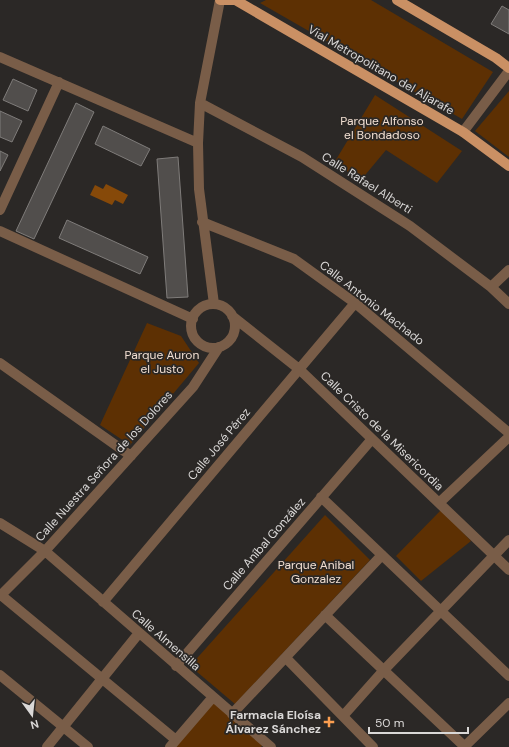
<svg xmlns="http://www.w3.org/2000/svg" width="509" height="747" font-family="'DM Sans',sans-serif">
	<rect width="100%" height="100%" fill="#2b2826"/>
	<path fill="#5d3003" d="M266,0H371L493,72L462,119L260,3Z
		M509,91V157L475,131Z
		M375,95L462,151L437,183L386,150L361,180L334,163Z
		M147,323L181,336L199,363L130,445L100,425Z
		M441,510L471,541L421,581L396,556Z
		M325,515L370,560L235,704L190,666Z
		M213,697L265,742L261,747H170Z"/>
	<path fill="#864909" d="M106,184L128,195L123,204L115,200L112,205L90,195L95,185L103,189Z"/>
	<path fill="#514e4c" stroke="#7f7c7a" d="M502,6L509,10V34L491,24Z
		M13,79L37,90L28,111L3,100Z
		M76,103L94,112L34,239L16,231Z
		M0,111L22,121L12,142L0,137Z
		M103,126L150,149L141,166L95,144Z
		M0,151L8,155L0,171Z
		M178,157L188,297L167,298L157,159Z
		M67,220L148,257L140,274L59,238Z"/>
	<g fill="none" stroke-linecap="round" stroke-linejoin="round">
		<path stroke="#795d48" stroke-width="10" d="M0,57L198,143
			M200,103L302,157L410,226L491,287L509,304
			M463,132L509,71
			M0,210L59,82
			M202,222L294,259L355,303L509,433
			M0,231L193,319
			M491,287L509,270
			M214,304L199,189L198,143L200,103L220,0
			M191 326a22 22 0 1 1 44 0a22 22 0 1 1-44 0Z
			M232,316L299,369L509,570
			M0,363L131,456
			M321,497L509,676
			M439,503L509,437
			M0,523L45,551L271,747
			M1,595L176,740
			M0,596L45,551L193,387L219,347
			M103,602L355,303
			M325,615L464,746
			M286,658L373,747
			M176,666L372,439
			M0,675L88,747
			M232,714L382,555
			M343,716L383,671L509,540
			M47,747L139,633
			M170,747L213,697
			M464,747L509,703"/>
		<path stroke="#ca9064" stroke-width="10" d="M220,0H240
			M397,0L496,58L509,68
			M237,1L463,132L509,166"/>
	</g>
	<path fill="#fb9e50" stroke="#2b2826" stroke-width="1.5" d="M327 716h4v4h4v4h-4v4h-4v-4h-4v-4h4z"/>
	<g text-anchor="middle" dominant-baseline="central" stroke-width="3.5" stroke-linejoin="round" paint-order="stroke">
		<g font-size="12" fill="#dad8d7" stroke="#2b2826">
			<text transform="translate(381 70) rotate(30)">Vial Metropolitano del Aljarafe</text>
			<text transform="translate(367 183) rotate(32)">Calle Rafael Alberti</text>
			<text transform="translate(372 303) rotate(38)">Calle Antonio Machado</text>
			<text transform="translate(382 431) rotate(44)">Calle Cristo de la Misericordia</text>
			<text transform="translate(219 444) rotate(-50)">Calle José Pérez</text>
			<text transform="translate(104 466) rotate(-48)">Calle Nuestra Señora de los Dolores</text>
			<text transform="translate(264 544) rotate(-49)">Calle Aníbal González</text>
			<text transform="translate(166 640) rotate(41)">Calle Almensilla</text>
		</g>
		<g font-size="12" fill="#f1ded1" stroke="#2b2826">
			<text x="382" y="121">Parque Alfonso<tspan x="382" dy="14">el Bondadoso</tspan></text>
			<text x="162" y="355">Parque Auron<tspan x="162" dy="14">el Justo</tspan></text>
			<text x="316" y="565">Parque Anibal<tspan x="316" dy="14">Gonzalez</tspan></text>
		</g>
		<g font-size="12" font-weight="bold" fill="#dad8d7" stroke="#2b2826" text-anchor="end">
			<text x="321" y="715">Farmacia Eloísa<tspan x="321" dy="14">Álvarez Sánchez</tspan></text>
		</g>
	</g>
	<g transform="translate(32 715) rotate(165)" stroke="#2b2826" stroke-width="3" paint-order="stroke">
	<path d="M0-3L7 15L0 10L-7 15Z" fill="#dad8d7"/>
	<text y="-6" font-size="11" font-weight="bold" text-anchor="middle" fill="#dad8d7">N</text>
	</g>
	<path d="M369 727v6h99v-6" fill="none" stroke="#dad8d7" stroke-width="2"/>
	<text x="375" y="727" font-size="12" fill="#dad8d7" stroke="#2b2826" stroke-width="3" paint-order="stroke">50 m</text>
</svg>
